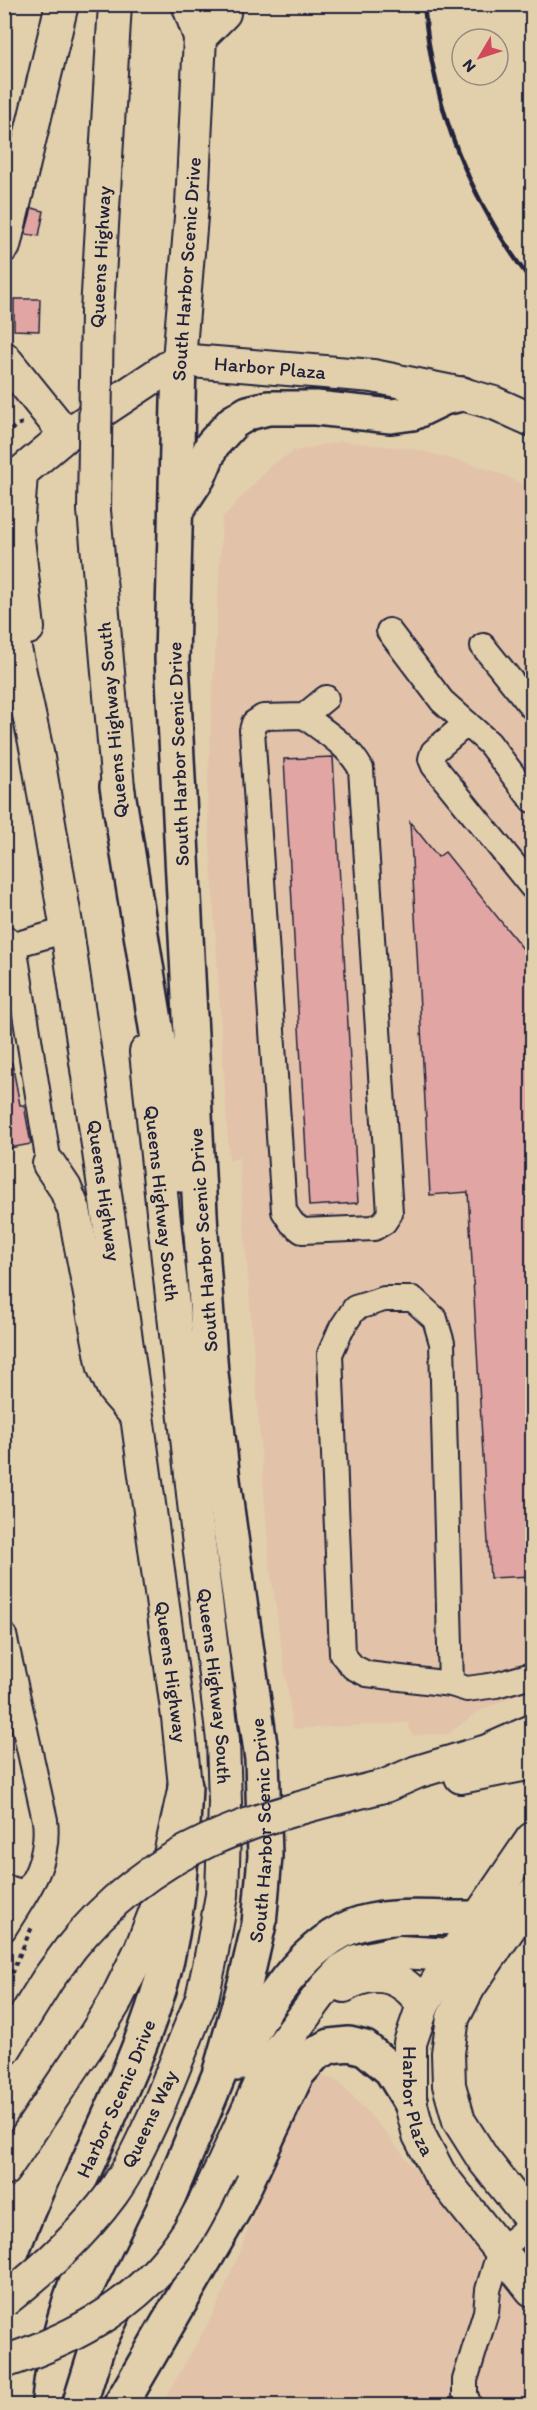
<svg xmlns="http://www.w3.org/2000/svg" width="537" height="2410" font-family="Itim,sans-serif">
	<rect width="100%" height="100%" fill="#e2d0ad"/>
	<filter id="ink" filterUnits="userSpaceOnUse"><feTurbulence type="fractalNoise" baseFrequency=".0167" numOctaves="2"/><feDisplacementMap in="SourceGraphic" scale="12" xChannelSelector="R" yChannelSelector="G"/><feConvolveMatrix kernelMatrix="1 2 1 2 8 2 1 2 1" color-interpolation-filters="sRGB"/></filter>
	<g filter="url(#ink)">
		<path fill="#e2c3aa" d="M341,441L414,449L480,466L505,475L532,490V1688L480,1711L448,1734L412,1735L408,1723L293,1729L269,1561L239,1158L229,1161L207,795L222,518L271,465L294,451Z
			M323,2076L340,2082L382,2128L532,2316V2405L161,2406L215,2310L241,2249L284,2126L309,2087Z"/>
		<path fill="#e1a6a3" stroke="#22223b" stroke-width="1.5" d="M32,208L44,211L39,236L25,234Z
			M14,299H40L39,331L14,330Z
			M333,757L358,1203L309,1206L284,759Z
			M410,822L438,857L445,852L532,960V1576L490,1578L468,1192L430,1195Z
			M12,1063L20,1105H24L31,1144L4,1149V1064Z"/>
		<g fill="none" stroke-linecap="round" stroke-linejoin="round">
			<g stroke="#22223b" stroke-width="28">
				<path id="minor" d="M389,631L442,701L489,743L532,800
					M483,646L532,707
					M304,716C325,732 348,745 361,769L390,1213L384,1222L374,1228L302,1231L292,1223L284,1211L252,730L254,723L263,717L304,716L326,698
					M467,723L433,752L431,759L434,766L532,887
					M4,937L14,945L49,1164
					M14,945L67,930
					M4,1635L45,1820C50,1865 27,1891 4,1929
					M451,1684L442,1343L435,1319L413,1299H384L355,1308L341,1329L330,1354L342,1654L353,1667L367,1674L451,1684L467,1689L496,1685L532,1675
					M4,1887L25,1893
					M469,2406L465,2394V2380L486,2312L488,2290L500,2250L532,2224"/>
			</g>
			<g stroke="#22223b" stroke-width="36">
				<g id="major">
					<path d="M200,37L224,13L225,4"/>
					<path d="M4,246L62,4"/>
					<path d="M97,311L115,4"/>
					<path d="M4,358L66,435"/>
					<path d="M179,360L192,205L200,37L188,4"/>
					<path d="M21,474L17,530L28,628"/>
					<path id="s1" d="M4,487L66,435L179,360L373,376L462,394L494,403L532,420"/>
					<path d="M94,510L120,811"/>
					<path id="s2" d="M4,597L37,752L67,930L137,1416L178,1717L185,1786L160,1900L140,1951L114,2004L96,2033L4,2170"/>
					<path id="s3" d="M146,1052L194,1503L223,1740L225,1802L222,1895L210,1962L202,1998L156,2112"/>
					<path d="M49,1164L65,1188L74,1210L104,1368L114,1390L134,1413"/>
					<path d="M461,1777L522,1765L532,1764"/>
					<path d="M385,1786L417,1772L487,1751L532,1731"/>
					<path id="s4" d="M532,1839L453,1955L423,2005L410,2043V2101L419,2135L439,2173L532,2290"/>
					<path d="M532,1895L469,1987L453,2018L448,2053L449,2085L459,2121L483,2159L532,2221"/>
					<path d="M344,1986C375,1967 403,1975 423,2005"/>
					<path d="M4,2050L48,1979L70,1949"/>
					<path d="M222,2167L260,2083L279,2050L325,1988L342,1970L357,1961L399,1952L453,1955L494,1951"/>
				</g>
			</g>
			<g stroke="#22223b" stroke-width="38">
				<g id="highway">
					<path d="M176,511L199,476L212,445L233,422L248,413L268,408H316L391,416L413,413L444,398L462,394"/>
					<path d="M117,786L180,1175"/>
					<path d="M237,2064C259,2012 305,1939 362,1923C399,1913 439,1919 477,1918C491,1918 505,1916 519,1915"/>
					<path id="s5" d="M13,2406C22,2263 108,2142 153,2009C179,1933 181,1865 185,1786"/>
					<path id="s6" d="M79,2406L98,2345L163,2210L219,2075L246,1980L259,1924L265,1856L262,1759L223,1480L211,1373L201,1233L172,659L179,360"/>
					<path d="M120,2406L233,2211L297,2074L314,2055L330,2046L349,2044L365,2048L391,2070L410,2101"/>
				</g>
			</g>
			<path stroke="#22223b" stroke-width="4" stroke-dasharray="4.5 4.5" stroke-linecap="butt" d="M4,436L17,425L26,422
				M4,1990L32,1927"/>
			<use href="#minor" stroke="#e2d0ad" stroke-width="24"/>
			<use href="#major" stroke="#e2d0ad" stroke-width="32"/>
			<use href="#highway" stroke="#e2d0ad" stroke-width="33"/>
			<path stroke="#22223b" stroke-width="4.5" d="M424,4C433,109 469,199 532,282"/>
			<g stroke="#22223b" stroke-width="36" stroke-linecap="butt">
				<path id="major-bridge" d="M94,510L97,311
					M70,1949C153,1843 257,1818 380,1787
					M4,2301C44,2269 82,2235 112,2194C130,2169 143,2140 156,2112
					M4,2362C80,2337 144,2301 188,2232C201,2212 211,2189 222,2167"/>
			</g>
			<use href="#major-bridge" stroke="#e2d0ad" stroke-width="32"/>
		</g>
	</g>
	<g text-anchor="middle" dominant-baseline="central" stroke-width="4.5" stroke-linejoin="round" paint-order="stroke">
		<g font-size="20" fill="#22223b" stroke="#e2d0ad">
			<text transform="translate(100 257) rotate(-87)">Queens Highway</text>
			<text transform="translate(186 269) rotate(-86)">South Harbor Scenic Drive</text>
			<text stroke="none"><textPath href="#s1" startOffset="308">Harbor Plaza</textPath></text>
			<text transform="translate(112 720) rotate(-95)">Queens Highway South</text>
			<text transform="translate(178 754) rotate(-92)">South Harbor Scenic Drive</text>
			<text stroke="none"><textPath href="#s2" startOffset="602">Queens Highway</textPath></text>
			<text stroke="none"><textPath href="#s3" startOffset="152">Queens Highway South</textPath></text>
			<text transform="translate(203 1240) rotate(-94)">South Harbor Scenic Drive</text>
			<text stroke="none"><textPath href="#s2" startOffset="1088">Queens Highway</textPath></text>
			<text stroke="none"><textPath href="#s3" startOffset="638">Queens Highway South</textPath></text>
			<text stroke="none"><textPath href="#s6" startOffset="610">South Harbor Scenic Drive</textPath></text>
			<text stroke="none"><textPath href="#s5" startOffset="326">Harbor Scenic Drive</textPath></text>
			<text stroke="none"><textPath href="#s4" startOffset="298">Harbor Plaza</textPath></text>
			<text transform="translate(149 2119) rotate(-65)">Queens Way</text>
		</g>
	</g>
	<rect width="537" height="2410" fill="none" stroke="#e2d0ad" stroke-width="24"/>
	<rect x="12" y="12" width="513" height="2386" fill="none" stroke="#22223b" stroke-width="2" filter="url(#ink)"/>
	<g transform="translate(480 57) rotate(231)"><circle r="28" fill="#e2d0ad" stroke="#958a7f" stroke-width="1.5"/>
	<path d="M0-4.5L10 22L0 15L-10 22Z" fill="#d1495b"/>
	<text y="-9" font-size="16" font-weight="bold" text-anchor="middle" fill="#22223b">N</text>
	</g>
</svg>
